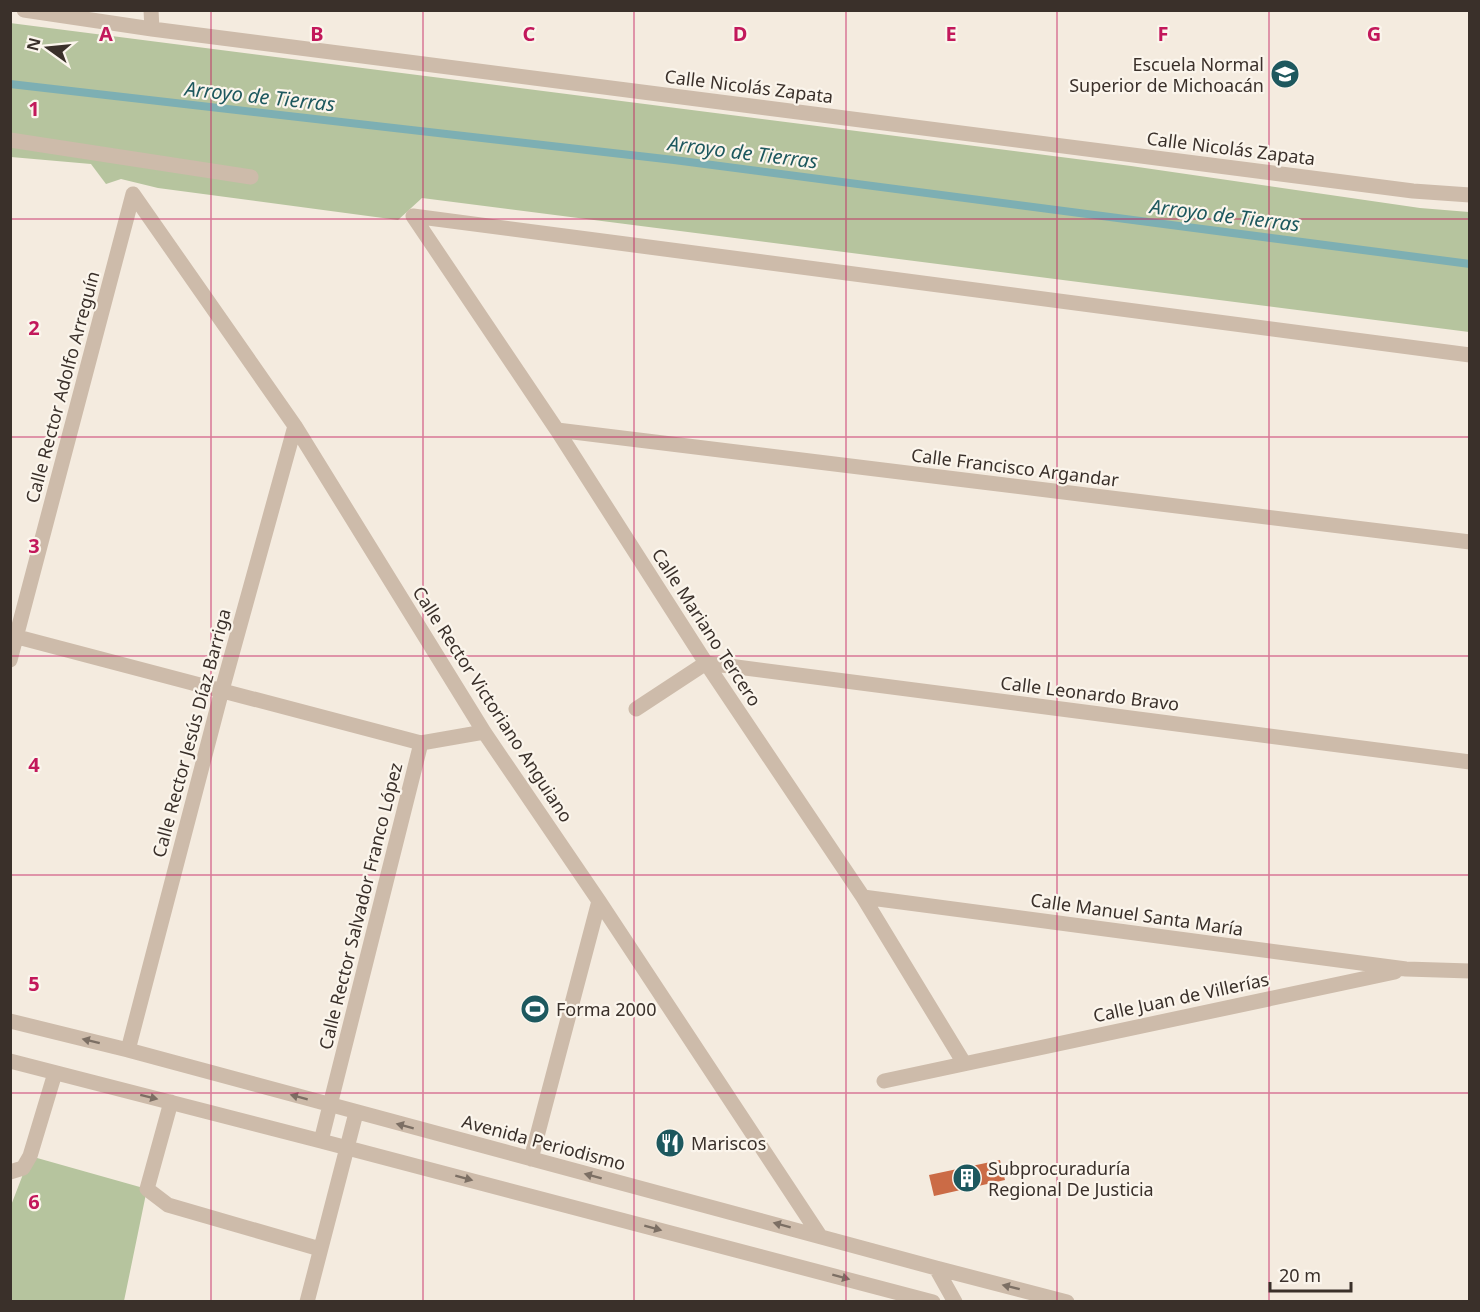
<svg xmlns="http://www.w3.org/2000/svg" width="1480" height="1312" font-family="'Noto Sans',sans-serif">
	<rect width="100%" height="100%" fill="#f4ebdf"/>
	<path fill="#b6c49e" d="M10,23L1131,166L1420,208L1469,212V332L422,198L398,220L158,188L121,179L106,184L91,164L11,157Z
		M30,1156L147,1189L124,1301H11L10,1208Z"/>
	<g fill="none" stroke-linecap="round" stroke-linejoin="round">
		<path stroke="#7dafb3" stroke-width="8" d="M10,84L674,160L1470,264"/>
	</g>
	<path fill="#cb6b46" d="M1000,1160L1005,1180L934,1196L929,1175Z"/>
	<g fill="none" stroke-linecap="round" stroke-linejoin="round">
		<path stroke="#cdbbaa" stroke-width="15" d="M24,10L152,29L1413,191L1470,195
			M151,10L152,29
			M10,140L251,177
			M133,194L295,426L484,732L599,901L820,1236
			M413,216L1470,355
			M413,216L557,430L706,663L863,897L964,1063
			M557,430L1470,542
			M10,635L421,743
			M10,660L133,194
			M636,709L706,663L1470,762
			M863,897L1406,969L1470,971
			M10,1021L128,1050L936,1268L1067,1302
			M128,1050L222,690L295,426
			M10,1061L321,1141L933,1302
			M884,1081L1395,972
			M171,1102L147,1189L168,1205L320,1249
			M321,1141L421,743L484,732
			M531,1159L599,901
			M10,1172L23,1168L30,1156L55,1073
			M936,1268L955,1302
			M307,1302L356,1113"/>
	</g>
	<defs><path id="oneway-solid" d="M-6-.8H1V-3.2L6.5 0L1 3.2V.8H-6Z" transform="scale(1.5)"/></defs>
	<g fill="#7c6f64">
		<use href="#oneway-solid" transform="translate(91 1041) rotate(-166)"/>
		<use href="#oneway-solid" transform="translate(149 1097) rotate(14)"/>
		<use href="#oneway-solid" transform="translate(299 1097) rotate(-165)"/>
		<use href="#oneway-solid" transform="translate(405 1126) rotate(-165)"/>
		<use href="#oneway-solid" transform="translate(593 1176) rotate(-165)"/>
		<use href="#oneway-solid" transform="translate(464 1178) rotate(15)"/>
		<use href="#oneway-solid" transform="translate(782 1225) rotate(-165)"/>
		<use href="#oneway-solid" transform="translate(653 1228) rotate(15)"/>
		<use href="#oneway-solid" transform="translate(841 1277) rotate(15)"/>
		<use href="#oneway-solid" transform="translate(1011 1287) rotate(-166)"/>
	</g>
	<path fill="none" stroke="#c2185b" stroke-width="1.5" stroke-opacity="0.55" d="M211,10V1302M423,10V1302M634,10V1302M846,10V1302M1057,10V1302M1269,10V1302M10,219H1470M10,437H1470M10,656H1470M10,875H1470M10,1093H1470"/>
	<defs>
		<g id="university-disc" transform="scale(1.5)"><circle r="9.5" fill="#1d585e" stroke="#fbf5ec"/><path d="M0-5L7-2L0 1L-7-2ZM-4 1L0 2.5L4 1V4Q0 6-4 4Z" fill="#fff"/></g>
		<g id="stadium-disc" transform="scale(1.5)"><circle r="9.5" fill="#1d585e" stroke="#fbf5ec"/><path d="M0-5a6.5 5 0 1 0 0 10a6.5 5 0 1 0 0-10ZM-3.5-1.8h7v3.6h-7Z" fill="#fff"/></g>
		<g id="restaurant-disc" transform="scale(1.5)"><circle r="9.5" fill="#1d585e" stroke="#fbf5ec"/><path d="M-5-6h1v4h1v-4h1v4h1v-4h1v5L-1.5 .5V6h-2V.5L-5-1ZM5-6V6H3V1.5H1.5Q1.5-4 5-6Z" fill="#fff"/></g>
		<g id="building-disc" transform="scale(1.5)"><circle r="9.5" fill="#1d585e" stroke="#fbf5ec"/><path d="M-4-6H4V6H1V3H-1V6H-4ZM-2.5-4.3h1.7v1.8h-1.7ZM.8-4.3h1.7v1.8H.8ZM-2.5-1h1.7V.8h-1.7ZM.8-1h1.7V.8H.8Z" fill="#fff"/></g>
	</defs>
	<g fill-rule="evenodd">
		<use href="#university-disc" x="1285" y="74"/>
		<use href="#stadium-disc" x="535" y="1009"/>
		<use href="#restaurant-disc" x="670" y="1143"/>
		<use href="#building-disc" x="967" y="1178"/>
	</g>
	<g text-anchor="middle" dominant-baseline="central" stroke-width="4.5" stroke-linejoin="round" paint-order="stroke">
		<g font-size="18" fill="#3a302a" stroke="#fbf5ec" text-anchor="start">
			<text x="1264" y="64" text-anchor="end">Escuela Normal<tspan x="1264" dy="21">Superior de Michoacán</tspan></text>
			<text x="556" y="1009">Forma 2000</text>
			<text x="691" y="1143">Mariscos</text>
			<text x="988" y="1168">Subprocuraduría<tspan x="988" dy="21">Regional De Justicia</tspan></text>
		</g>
		<g font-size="18" fill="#3a302a" stroke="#fbf5ec">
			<text transform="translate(749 86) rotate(7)">Calle Nicolás Zapata</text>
			<text transform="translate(1231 148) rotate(7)">Calle Nicolás Zapata</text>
			<text transform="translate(62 387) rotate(-75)">Calle Rector Adolfo Arreguín</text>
			<text transform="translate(1015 467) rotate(7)">Calle Francisco Argandar</text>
			<text transform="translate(707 627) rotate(57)">Calle Mariano Tercero</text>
			<text transform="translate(1090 693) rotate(7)">Calle Leonardo Bravo</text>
			<text transform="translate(493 704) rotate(57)">Calle Rector Victoriano Anguiano</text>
			<text transform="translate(191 733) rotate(-75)">Calle Rector Jesús Díaz Barriga</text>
			<text transform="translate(360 906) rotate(-76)">Calle Rector Salvador Franco López</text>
			<text transform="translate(1137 914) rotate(8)">Calle Manuel Santa María</text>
			<text transform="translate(1181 997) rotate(-12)">Calle Juan de Villerías</text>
			<text transform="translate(544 1142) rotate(15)">Avenida Periodismo</text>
		</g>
		<g font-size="20" font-style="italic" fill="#1d585e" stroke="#fbf5ec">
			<text transform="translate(260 96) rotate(6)">Arroyo de Tierras</text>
			<text transform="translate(743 152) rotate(7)">Arroyo de Tierras</text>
			<text transform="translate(1225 215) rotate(7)">Arroyo de Tierras</text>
		</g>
	</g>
	<g font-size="20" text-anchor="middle" font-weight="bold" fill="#c2185b" stroke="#fbf5ec" stroke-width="4.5" stroke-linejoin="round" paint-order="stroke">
		<text x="106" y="41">A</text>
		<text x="317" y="41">B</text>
		<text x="529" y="41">C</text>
		<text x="740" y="41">D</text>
		<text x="951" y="41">E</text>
		<text x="1163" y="41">F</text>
		<text x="1374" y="41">G</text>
		<text x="34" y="116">1</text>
		<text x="34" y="335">2</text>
		<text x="34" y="553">3</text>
		<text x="34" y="772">4</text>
		<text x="34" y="991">5</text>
		<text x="34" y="1209">6</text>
	</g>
	<rect width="1480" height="1312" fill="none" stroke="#3a302a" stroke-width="24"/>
	<g transform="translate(48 48) rotate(285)" stroke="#fbf5ec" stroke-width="4.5" paint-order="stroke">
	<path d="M0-4.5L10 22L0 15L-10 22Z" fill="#3a302a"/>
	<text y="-9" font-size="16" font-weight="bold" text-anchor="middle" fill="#3a302a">N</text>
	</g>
	<path d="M1270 1282v9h81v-9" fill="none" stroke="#3a302a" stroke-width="3"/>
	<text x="1279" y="1282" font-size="18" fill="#3a302a" stroke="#fbf5ec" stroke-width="4.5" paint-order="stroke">20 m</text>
</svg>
